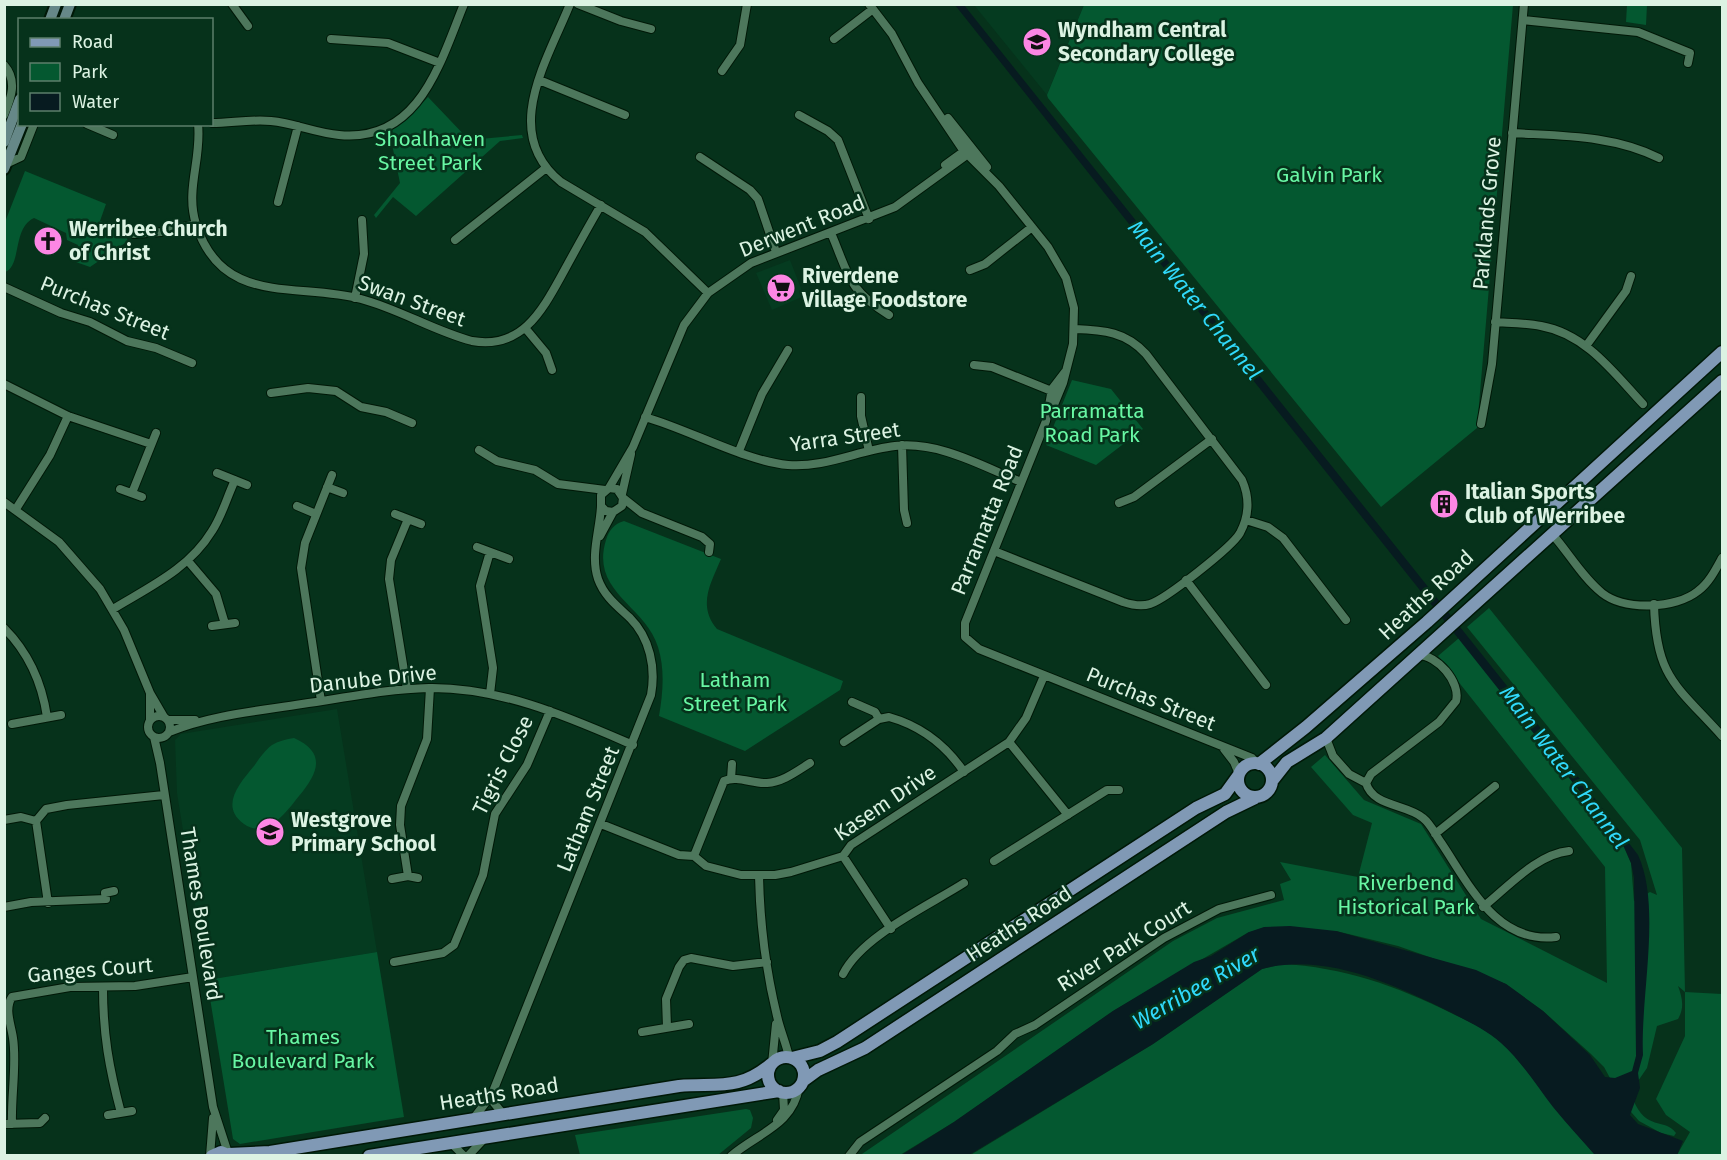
<svg xmlns="http://www.w3.org/2000/svg" width="1727" height="1160" font-family="'Fira Sans',sans-serif">
	<rect width="100%" height="100%" fill="#06321b"/>
	<path fill="#053b20" d="M974,5H1084L1047,95Z
		M790,260L804,296L772,310L756,273Z
		M337,709L377,952L207,980L177,793L175,740L181,734Z"/>
	<path fill="#045830" d="M1084,5H1513L1477,428L1381,507L1048,98L1047,95Z
		M1627,5H1647L1646,25L1626,22Z
		M428,97L469,140L522,135L523,138L500,141L416,216L393,197L376,218L374,215L400,183L389,130L406,120Z
		M25,171L106,204L100,221L123,229L128,241L90,267L73,261L78,245L67,240L66,233L34,218C12,228 22,266 5,272V222Z
		M1072,380L1111,389L1143,429L1096,465L1046,445Z
		M624,521L721,559C711,583 697,605 717,629L843,681L840,690L745,751L659,716C663,693 665,669 658,647C645,605 590,592 606,540C609,530 614,524 624,521Z
		M1489,608L1682,848L1685,992L1722,994V1155H1677L1690,1132L1666,1115L1656,1099L1685,1036V992L1678,986C1682,997 1685,1007 1678,1019L1657,1026L1647,1068L1638,1081L1633,1099C1646,1132 1664,1117 1676,1133L1674,1136L1661,1133L1639,1121L1624,1104L1604,1067L1591,1054L1543,1011L1506,984L1398,946L1336,931L1249,932L1113,1011L954,1122L900,1155L859,1156L1173,941L1217,918L1284,900L1280,884L1291,880L1280,862L1358,877L1372,823L1353,815L1311,767L1325,755L1364,800L1421,824L1481,919L1607,983L1605,867L1438,656L1459,638L1624,847L1631,863L1634,901L1650,892L1657,895L1640,840L1467,627Z
		M294,738C327,753 318,773 299,796C287,811 267,840 244,824C219,806 240,783 254,766C259,759 265,750 272,745C279,741 286,739 294,738Z
		M377,952L404,1117L240,1144L233,1139L207,980Z
		M1282,964C1343,967 1397,986 1451,1013C1468,1021 1488,1030 1502,1043C1522,1062 1537,1085 1554,1107C1567,1124 1582,1139 1595,1155L969,1156L1153,1044L1262,969Z
		M746,1109L750,1110L753,1118L751,1128L718,1155H580L575,1135Z"/>
	<path fill="#071b20" d="M955,5H964L1543,731L1638,855C1662,907 1640,997 1643,1055L1638,1073L1640,1088L1630,1115L1638,1124L1683,1141L1677,1155H1595C1581,1139 1567,1124 1553,1107C1536,1085 1522,1062 1501,1043C1487,1030 1467,1021 1450,1012C1395,985 1325,952 1262,969L1153,1044L969,1155L900,1156L954,1122L1113,1011L1194,962L1211,956L1249,932L1264,927L1290,926L1336,931L1476,970L1506,984L1543,1011L1590,1055L1605,1077L1615,1078L1632,1071L1636,1056L1634,878L1631,863L1624,847Z"/>
	<g fill="none" stroke-linecap="round" stroke-linejoin="round">
		<g stroke="#001807" stroke-width="10">
			<path id="minor" d="M232,4L248,26
				M570,4C547,61 500,133 561,182L645,232L708,293
				M578,4L621,21L651,29
				M869,4L892,34L918,83L963,150L999,186L1048,247L1066,278L1074,308L1073,344L1063,383L1051,412
				M1523,20L1638,32L1690,53L1688,63
				M331,39L388,43L440,63
				M834,39L873,9
				M4,65C18,81 11,98 4,115
				M722,71L740,45L747,4
				M539,80L625,115
				M799,115L828,131L838,140L869,219
				M948,118L987,167
				M212,123C231,123 251,119 271,121C294,123 316,133 339,135C419,143 440,63 464,4
				M87,124L113,135
				M198,124C202,158 185,190 196,224C222,307 297,282 361,299C399,309 434,331 472,341C523,350 543,309 564,271C576,249 588,227 601,205
				M1512,133C1562,136 1613,135 1659,158
				M700,157L750,190L758,199L776,252
				M6,164L21,157L34,124
				M945,165L967,149
				M278,202L298,126
				M831,233C849,275 847,289 889,315
				M134,234L161,232L196,224
				M455,240L546,168
				M970,270L985,264L1032,227
				M4,287L61,313L90,322L127,341L156,348L192,363
				M355,298L364,254L362,220
				M1495,322C1510,323 1526,323 1541,326C1586,334 1614,373 1643,404
				M526,329L546,353L552,370
				M1586,346L1626,291L1631,276
				M974,365L992,367L1054,392
				M1065,372L1052,389L1046,421L965,623V637L979,649L1252,758L1257,763
				M4,384L68,416L151,444
				M271,393L308,388L336,391L361,407L386,412L412,423
				M861,397V416L869,451
				M645,417C690,430 745,461 788,465C825,468 859,450 895,446C939,441 982,466 1021,482
				M1481,424L1492,364L1524,4
				M902,445L904,510L907,523
				M479,450L497,461L535,470L558,484L605,490
				M739,451L762,394L788,350
				M217,473L247,485
				M327,487L343,493
				M609,488L617,489L623,498L622,506L613,512L606,511L601,506V495L609,488L633,447L684,325L708,293L751,263L895,207L964,157L970,148
				M120,489L142,497
				M132,493L156,433
				M622,494L631,454
				M623,498L642,513L702,537L710,544L709,552
				M4,502L59,542L100,589L124,630L150,693L164,717
				M1119,503L1134,497L1212,439
				M297,506L316,514
				M16,509L50,455L68,416
				M395,514L421,524
				M1246,520L1268,527L1283,538L1346,620
				M1552,534C1569,553 1582,577 1602,593C1625,611 1676,609 1698,591C1709,583 1716,569 1722,558
				M600,536L613,512
				M477,547L509,559
				M994,551L1123,602C1132,605 1141,607 1150,604C1166,599 1232,547 1240,533C1249,516 1250,498 1242,480L1146,354C1126,332 1104,330 1075,329
				M490,552L480,586L493,668L490,694
				M188,561L216,594L225,624
				M1186,580L1266,685
				M1654,604C1656,678 1676,685 1722,736
				M113,609C149,587 189,569 212,531C222,516 227,497 235,480
				M212,626L235,623
				M4,628C29,653 42,683 47,717
				M407,689L389,579L391,560L408,519
				M150,694V719
				M321,701L301,568L305,543L332,475
				M852,702L875,712L879,719
				M148 727a11 11 0 1 1 22 0a11 11 0 1 1-22 0Z
				M168,720H195
				M12,724L61,715
				M169,732C211,715 258,711 302,704C344,698 386,689 429,688C501,687 568,717 633,745
				M154,737L160,763L213,1107L228,1153
				M1326,738L1333,756L1349,774L1366,783
				M844,742L879,719L889,717C921,726 945,744 964,772
				M1009,742L1068,815
				M1224,749L1234,762L1239,774
				M731,779L732,764
				M1366,783C1373,807 1407,804 1423,818C1431,824 1436,836 1442,844C1470,886 1497,944 1556,937
				M1366,783L1371,774L1439,722L1456,701C1461,682 1437,655 1418,655
				M4,820L21,817L36,821L46,809L67,805L164,795
				M36,821L48,903
				M601,824L679,855L694,856L706,866L741,875H775L791,872L843,856L851,845L1009,742L1026,718L1044,676
				M1435,834L1495,786
				M694,856L724,781C737,775 753,784 767,783C783,782 797,771 810,763
				M843,856L891,929
				M994,861L1107,790H1119
				M408,876L400,825L401,806L427,739L430,688
				M759,876C760,923 766,971 777,1016C780,1030 786,1043 789,1057
				M392,879L408,876L418,878
				M4,907L31,902L106,899L105,893L114,891
				M1483,907C1508,887 1537,854 1569,851
				M394,962L443,953L454,945L483,875L495,814L527,765L550,711
				M843,974C862,936 928,906 964,883
				M103,988C103,1034 109,1068 121,1113
				M667,1027L666,999L679,967L684,960L691,958L733,966L767,962
				M642,1032L689,1024
				M772,1064L776,1024
				M492,1094L494,1103L503,1114
				M108,1115L132,1111
				M474,1118L492,1094L651,695C656,668 650,638 630,618C617,606 604,596 598,579C590,555 600,530 601,506
				M777,1120L784,1110L783,1092
				M4,1124L40,1123L45,1118
				M12,1124C11,1096 17,1064 13,1038C11,1024 4,1009 12,997L70,987L135,986L193,977
				M450,1142L464,1156
				M210,1156L213,1118
				M468,1156L483,1140
				M731,1156C758,1133 793,1125 799,1087
				M849,1156L860,1142L997,1051L1015,1034L1035,1025L1164,938L1219,909L1271,895"/>
		</g>
		<g stroke="#001807" stroke-width="14">
			<path id="secondary" d="M50,20L56,4
				M64,20L70,4
				M4,142L20,99
				M4,169L22,124"/>
		</g>
		<g stroke="#001807" stroke-width="15">
			<path id="primary" d="M1238 780a17 17 0 1 1 34 0a17 17 0 1 1-34 0Z
				M1259,764L1306,727L1427,622L1722,352
				M1272,781L1287,762L1326,738L1722,381
				M768 1075a18 18 0 1 1 36 0a18 18 0 1 1-36 0Z
				M792,1058L820,1051L837,1042L1196,808L1225,794L1238,776
				M803,1081L818,1070L865,1048L1226,812L1255,798
				M229,1154L270,1152L679,1086C718,1083 739,1091 771,1064
				M212,1156L221,1152L231,1156
				M369,1156L779,1091"/>
		</g>
		<use href="#minor" stroke="#4d775c" stroke-width="8"/>
		<use href="#secondary" stroke="#688" stroke-width="10"/>
		<use href="#primary" stroke="#8099b5" stroke-width="12"/>
	</g>
	<defs>
		<g id="school-disc" transform="scale(1.5)"><circle r="9.5" fill="#fc86e4" stroke="#06321b"/><path d="M0-5L7-2L0 1L-7-2ZM-4 1L0 2.5L4 1V4Q0 6-4 4Z" fill="#111"/></g>
		<g id="church-disc" transform="scale(1.5)"><circle r="9.5" fill="#fc86e4" stroke="#06321b"/><path d="M-1.2-6h2.4v3.5h3.3v2.4h-3.3V6h-2.4V-.1h-3.3v-2.4h3.3Z" fill="#111"/></g>
		<g id="supermarket-disc" transform="scale(1.5)"><circle r="9.5" fill="#fc86e4" stroke="#06321b"/><path d="M-6-5.5h2.5l.6 2H6L4.5 2H-2.5L-4.4-4H-6ZM-1.5 3.2a1.3 1.3 0 1 0 .1 0ZM3 3.2a1.3 1.3 0 1 0 .1 0Z" fill="#111"/></g>
		<g id="building-disc" transform="scale(1.5)"><circle r="9.5" fill="#fc86e4" stroke="#06321b"/><path d="M-4-6H4V6H1V3H-1V6H-4ZM-2.5-4.3h1.7v1.8h-1.7ZM.8-4.3h1.7v1.8H.8ZM-2.5-1h1.7V.8h-1.7ZM.8-1h1.7V.8H.8Z" fill="#111"/></g>
	</defs>
	<g fill-rule="evenodd">
		<use href="#school-disc" x="1037" y="42"/>
		<use href="#church-disc" x="48" y="241"/>
		<use href="#supermarket-disc" x="781" y="288"/>
		<use href="#building-disc" x="1444" y="504"/>
		<use href="#school-disc" x="270" y="832"/>
	</g>
	<g text-anchor="middle" dominant-baseline="central" stroke-width="5" stroke-linejoin="round" paint-order="stroke">
		<g font-size="21" font-weight="bold" fill="#dcf3e3" stroke="#06321b" text-anchor="start">
			<text x="1058" y="30">Wyndham Central<tspan x="1058" dy="24">Secondary College</tspan></text>
			<text x="69" y="229">Werribee Church<tspan x="69" dy="24">of Christ</tspan></text>
			<text x="802" y="276">Riverdene<tspan x="802" dy="24">Village Foodstore</tspan></text>
			<text x="1465" y="492">Italian Sports<tspan x="1465" dy="24">Club of Werribee</tspan></text>
			<text x="291" y="820">Westgrove<tspan x="291" dy="24">Primary School</tspan></text>
		</g>
		<g font-size="21" fill="#68f7a4" stroke="#06321b">
			<text x="430" y="139">Shoalhaven<tspan x="430" dy="24">Street Park</tspan></text>
			<text x="1329" y="175">Galvin Park</text>
			<text x="1092" y="411">Parramatta<tspan x="1092" dy="24">Road Park</tspan></text>
			<text x="735" y="680">Latham<tspan x="735" dy="24">Street Park</tspan></text>
			<text x="1406" y="883">Riverbend<tspan x="1406" dy="24">Historical Park</tspan></text>
			<text x="303" y="1037">Thames<tspan x="303" dy="24">Boulevard Park</tspan></text>
		</g>
		<g font-size="21" fill="#dcf3e3" stroke="#06321b">
			<text transform="translate(1487 213) rotate(-85)">Parklands Grove</text>
			<text transform="translate(802 226) rotate(-22)">Derwent Road</text>
			<text transform="translate(412 301) rotate(20)">Swan Street</text>
			<text transform="translate(105 308) rotate(22)">Purchas Street</text>
			<text transform="translate(845 437) rotate(-8)">Yarra Street</text>
			<text transform="translate(987 520) rotate(-68)">Parramatta Road</text>
			<text transform="translate(1426 595) rotate(-43)">Heaths Road</text>
			<text transform="translate(373 679) rotate(-6)">Danube Drive</text>
			<text transform="translate(1151 699) rotate(22)">Purchas Street</text>
			<text transform="translate(503 765) rotate(-63)">Tigris Close</text>
			<text transform="translate(885 803) rotate(-34)">Kasem Drive</text>
			<text transform="translate(588 809) rotate(-68)">Latham Street</text>
			<text transform="translate(201 914) rotate(81)">Thames Boulevard</text>
			<text transform="translate(1019 924) rotate(-33)">Heaths Road</text>
			<text transform="translate(1124 946) rotate(-32)">River Park Court</text>
			<text transform="translate(90 970) rotate(-5)">Ganges Court</text>
			<text transform="translate(499 1094) rotate(-9)">Heaths Road</text>
		</g>
		<g font-size="22" font-style="italic" fill="#30d9fa" stroke="#06321b">
			<text transform="translate(1195 300) rotate(51)">Main Water Channel</text>
			<text transform="translate(1564 767) rotate(53)">Main Water Channel</text>
			<text transform="translate(1196 988) rotate(-30)">Werribee River</text>
		</g>
	</g>
	<rect width="1727" height="1160" fill="none" stroke="#dcf3e3" stroke-width="12"/>
	<rect x="18" y="18" width="195" height="108" fill="#06321b" stroke="#5c7f6b" stroke-width="1.5"/>
	<rect x="30" y="38" width="30" height="9" fill="#8099b5" stroke="#5c7f6b" stroke-width="1.5"/>
	<text x="72" y="48" font-size="18" fill="#dcf3e3">Road</text>
	<rect x="30" y="63" width="30" height="18" fill="#045830" stroke="#5c7f6b" stroke-width="1.5"/>
	<text x="72" y="78" font-size="18" fill="#dcf3e3">Park</text>
	<rect x="30" y="93" width="30" height="18" fill="#071b20" stroke="#5c7f6b" stroke-width="1.5"/>
	<text x="72" y="108" font-size="18" fill="#dcf3e3">Water</text>
</svg>
